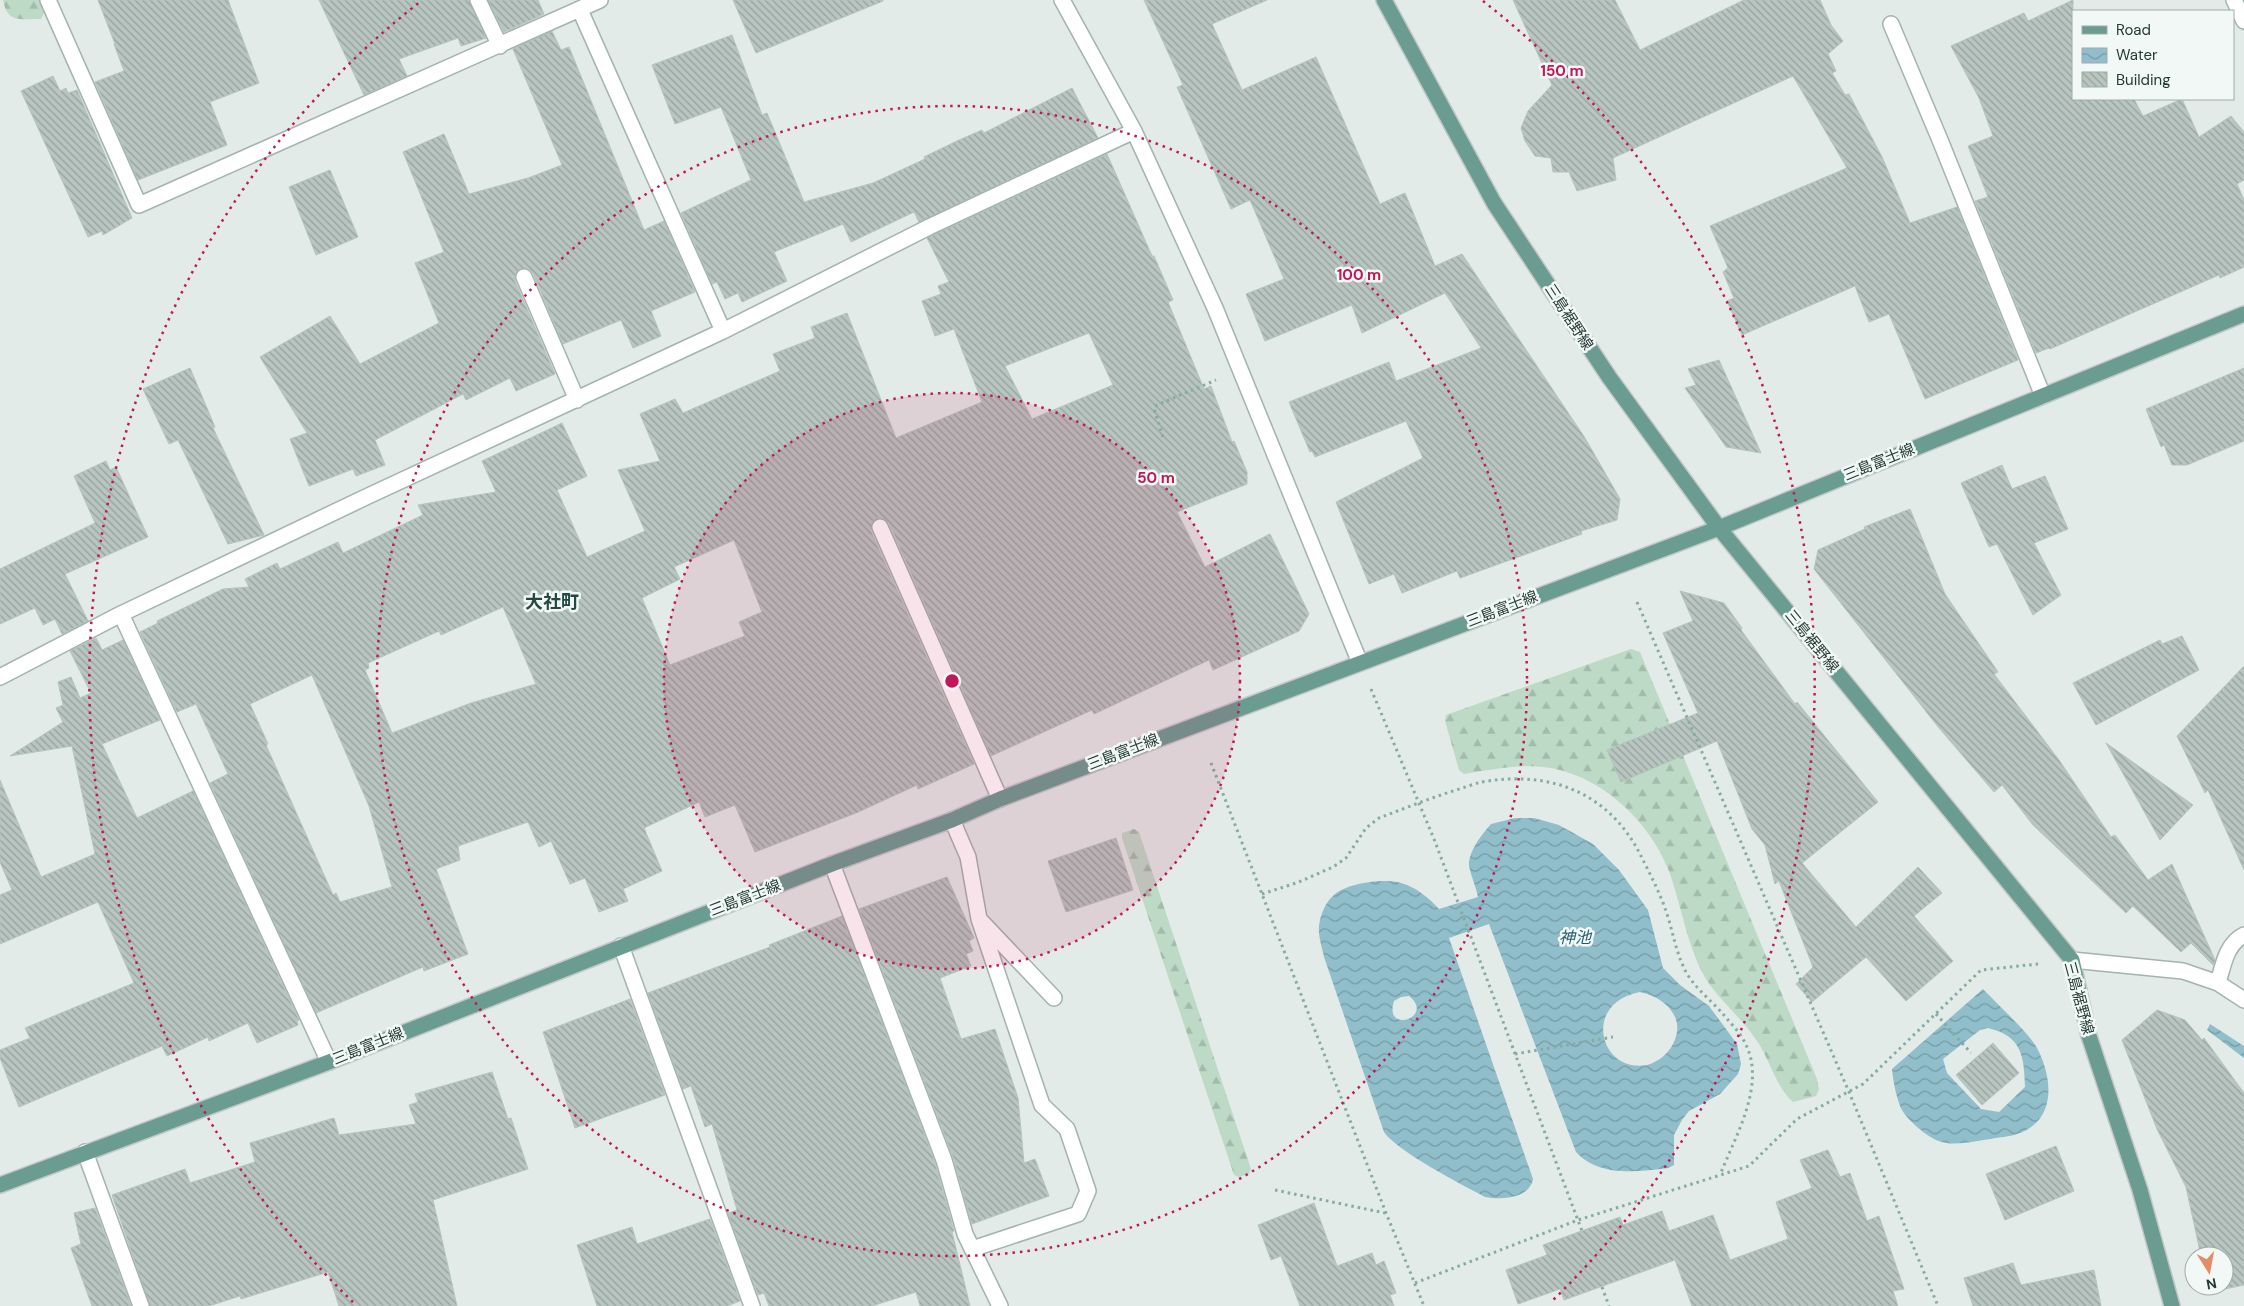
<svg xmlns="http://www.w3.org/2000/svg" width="2244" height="1306" font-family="'DM Sans','Noto Sans JP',sans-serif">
	<defs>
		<pattern id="forest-firs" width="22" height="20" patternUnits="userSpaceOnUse" patternTransform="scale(1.25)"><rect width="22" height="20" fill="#bddac6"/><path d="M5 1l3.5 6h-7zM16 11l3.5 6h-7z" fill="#a2bcab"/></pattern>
		<pattern id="water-waves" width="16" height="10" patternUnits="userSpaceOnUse" patternTransform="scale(1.25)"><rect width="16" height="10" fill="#90beca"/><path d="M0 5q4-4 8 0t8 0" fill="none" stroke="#759ba5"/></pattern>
		<pattern id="building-back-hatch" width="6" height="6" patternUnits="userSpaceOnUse" patternTransform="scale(1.25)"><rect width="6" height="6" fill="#b8c5c0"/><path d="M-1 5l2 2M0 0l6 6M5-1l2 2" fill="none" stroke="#95a19d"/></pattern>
	</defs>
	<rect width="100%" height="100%" fill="#e2ebe7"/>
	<path fill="url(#forest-firs)" d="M3,0H43L47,7L41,19C21,18 8,25 3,0Z
		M1631,649L1640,652L1817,1079L1819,1089L1816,1096L1793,1102C1776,1087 1770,1060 1757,1041C1742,1018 1720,1001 1706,979C1688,950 1681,904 1669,871C1649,820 1599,773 1543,767C1521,764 1487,770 1464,774L1459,770L1445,721L1446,715Z
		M1134,829L1139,832L1251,1169L1249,1174L1239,1177L1234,1175L1122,838V833Z"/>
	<path fill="url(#water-waves)" fill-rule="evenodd" d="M1515,818H1534L1559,825L1593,844L1619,870L1648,910L1663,968L1680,985L1709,1006L1737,1044L1741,1064L1738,1074L1720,1094L1689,1111L1682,1120L1674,1135V1165L1668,1168C1637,1172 1599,1177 1576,1152L1489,924L1449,938L1533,1179C1529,1199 1502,1200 1485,1197C1461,1184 1398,1152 1384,1132L1324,957C1322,947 1318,936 1319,926C1320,916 1325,902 1334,895C1348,883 1383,878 1401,883C1416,887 1429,898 1439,909L1478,897C1476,887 1471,876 1469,866C1468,852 1482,834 1491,824ZM1640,992C1664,997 1687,1017 1673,1044C1668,1054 1658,1062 1647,1065C1600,1074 1581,1003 1640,992ZM1409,996C1436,1017 1383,1035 1394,1001L1401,997Z
		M1983,989C1997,1004 2029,1033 2037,1048C2053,1078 2057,1121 2017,1134C2009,1137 1999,1137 1991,1139C1976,1141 1956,1146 1942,1142C1929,1139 1905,1119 1900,1106C1896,1095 1893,1081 1892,1069ZM1988,1028C2022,1036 2024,1056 2025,1087L1999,1112L1981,1109L1947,1073L1943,1059L1980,1030Z
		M2210,1024L2244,1046V1058L2207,1030Z"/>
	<path fill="url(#building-back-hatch)" stroke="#b5c4be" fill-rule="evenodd" d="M98,0H228L259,83L210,102L227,145L138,180L95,82L124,71L114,44H115Z
		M319,0H469L486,38L461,46L458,38L399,59L407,76L364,95Z
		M488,0H538L544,14L504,32Z
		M733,0H883V1L756,53Z
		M1144,0H1267L1212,24L1242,90L1316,57L1380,204L1405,193L1435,266L1462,254L1585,438L1620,499L1617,520L1581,531L1582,534L1460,578L1457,571L1402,593L1394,574L1369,584L1336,502L1423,458L1406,421L1315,457L1312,451L1310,452L1289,402L1389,362L1396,381L1481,348L1445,293L1362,333L1352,305L1265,341L1246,294L1284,279L1250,200L1231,209L1177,87L1183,85Z
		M1513,0H1615L1640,50L1744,0H1820L1831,25L1843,41L1828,54L1836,71L1832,73L1845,95L1849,94L1882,157L1910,223L1957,207L2018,360L1925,399L1889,314L1869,322L1855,286L1742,335L1727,301L1734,298L1723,272L1728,268L1710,226L1847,168L1793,76L1613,158L1616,180L1577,191L1569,172H1553L1551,158L1535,156L1525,141L1521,128L1528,111L1552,85Z
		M2073,0V99H2134L2143,116L2182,99L2199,137L2231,116L2244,132V180L2237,184L2244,200V267L2220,278L2219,275L2050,349L2049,348L2036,353L1975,201L1988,197L1968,146L1993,136L1979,98L1951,46L2024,13L2028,21Z
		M552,31L561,50L569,47L644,230L664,221L695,292L651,311L661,336L633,348L621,320L563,344L533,273L526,268L520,269L515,275V281L555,374L516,391L510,378L466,400L463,394L375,440L385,465L356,476L353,469L309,486L290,439L307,433L260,357L330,316L360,364L439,323L415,263L444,252L403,152L444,134L469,194L528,178L562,165L513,49Z
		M732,35L762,115L767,113L804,202L873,183L925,159L924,157L959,140L982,130L984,133L1072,88L1098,138L919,222L914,212L851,242L843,224L774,252L787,281L742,302L738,293L725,299L717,282L712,284L681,213L751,180L721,107L675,124L652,65Z
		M53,76L60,91L66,88L68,93L77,90L132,218L103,235L102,231L88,237L21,91Z
		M1107,154L1152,256H1154L1173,300L1168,302L1204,389L1211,386L1232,442L1234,441L1247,472V484L1177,512L1205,567L1270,534L1309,614L1299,631L1213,670L1209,660L1094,714L1092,710L991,756L889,523L885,519L877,518L872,522L871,531L974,764L918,789L917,785L856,813L755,852L735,805L705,817L699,802L644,828L662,871L623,889L628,901L599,912L585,878L570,884L551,841L539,847L528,822L458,846L460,860L436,869L468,954L424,971L423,967L316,1013L210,783L228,774L196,704L177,712L140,632L158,623L157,621L223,589L249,587L245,579L277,563L280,569L338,542L343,553L423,515L418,505L496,492L482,461L562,423L587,476L557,490L587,557L645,531L618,470L660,461L640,414L675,399L683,413L780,371L773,354L815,338L811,327L847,313L896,438L982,402L954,329L935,336L922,301L941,294L938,286L949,282L927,238ZM1089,333L1113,385L1032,419L1005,366ZM734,540L762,612L739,622L745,636L670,665L642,598L680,579L674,567ZM503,607L536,684L471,703L392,733L365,670L369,668L368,663L439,631L441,635ZM312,675L369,806L392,887L340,902L336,893L333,895L266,745L268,744L250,704Z
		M330,170L358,237L316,255L289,187Z
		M1719,360L1761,453L1726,447L1685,388L1696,385L1688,369Z
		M190,368L215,427L213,428L264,535L228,544L178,440L169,444L143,389Z
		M2244,368V441L2187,465H2172L2164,445L2161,447L2146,409Z
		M106,461L110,470L116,467L148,537L65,574L88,621L62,634L55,619L43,625L35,608L0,624V569L95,523L74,476Z
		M2002,465L2012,489L2045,476L2068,529L2034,543L2061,595L2033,615L1997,544L1989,547L1961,483Z
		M1910,509L1945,594L1998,672L1994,674L2059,760L2111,837L2115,835L2148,880L2172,864L2215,960L2213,965L2191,943L2181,952L2133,906L2126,913L2033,825L2002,785L1994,792L1939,728L1814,569L1818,550L1865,529L1864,527Z
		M1680,591L1724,603L1742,628L1741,630L1795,704L1797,702L1878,802L1802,863L1856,927L1918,867L1942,893L1914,916L1953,961L1906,1001L1866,957L1812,1002L1796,984L1813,967L1779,881L1775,884L1765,845L1752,829L1717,741L1621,782L1607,750L1698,713L1663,633L1693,621Z
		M2182,636L2199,670L2096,725L2073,683L2160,640L2162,644Z
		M96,638L102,650L123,640L160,720L102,744L137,818L193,791L299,1020L297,1021L298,1025L257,1043L248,1023L209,1041L208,1037L167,1056L162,1046L19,1107L0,1058V1050L30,1038L25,1028L134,983L98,902L0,944V895L12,890L0,862V780L41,877L95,854L72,746L10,756L63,722L56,708L63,705L58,682L71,677L80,698L91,693L70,651Z
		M2244,666V870L2208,790L2205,793L2177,736Z
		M2106,743L2193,805L2160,840Z
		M1116,838L1133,890L1066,912L1048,861Z
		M947,877L974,938L969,941L973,951L966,954L971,966L940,978L961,1039L995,1029L1018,1098L1024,1163L1035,1159L1049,1196L972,1224L953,1157L859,909Z
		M842,916L935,1163L954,1231L952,1232L970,1306H920L916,1292L872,1306H769L764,1293L758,1295L728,1213L737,1210L712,1124L705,1127L691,1086L683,1089L648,993L770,947L769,945Z
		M630,999L665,1095L575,1128L543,1032Z
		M2157,1010L2185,1020L2202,1040L2204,1038L2244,1093V1285L2205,1293L2203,1286H2224V1256H2201L2186,1187L2157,1129L2122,1040Z
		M1993,1043L2019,1073L1982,1105L1956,1075Z
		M492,1072L508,1119L511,1118L528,1169L433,1200L457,1306H339L328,1272L241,1299L240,1296L209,1306H150L112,1195L185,1169L190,1183L255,1162L250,1143L334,1118L339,1135L416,1124L409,1105L418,1102L415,1094Z
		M2056,1146L2074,1191L2005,1220L1986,1174Z
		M1828,1150L1840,1177L1850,1173L1867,1221L1879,1216L1904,1289L1893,1291L1898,1306H1692L1675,1260L1564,1300L1560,1289L1518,1304L1506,1270L1547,1255L1543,1245L1620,1217L1623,1225L1662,1211L1669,1231L1713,1215L1730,1260L1788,1239L1776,1202L1812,1188L1800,1160Z
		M1314,1203L1337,1266L1372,1253L1376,1265L1384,1261L1396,1293L1390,1295L1394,1306H1300L1281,1256L1271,1260L1258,1225Z
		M95,1208L131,1306H92L71,1248L81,1244L74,1213Z
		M710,1219L740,1301L727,1306H597L577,1245L632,1227L637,1244Z
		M2013,1263L2021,1285L2094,1270L2101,1306H1973L1964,1278Z"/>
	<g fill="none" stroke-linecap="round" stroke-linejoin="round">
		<g stroke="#a5b2ae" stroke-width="18">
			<path id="minor" d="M48,0L139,205L600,0
				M478,0L500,46
				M1062,0L1134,131L1215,308L1360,663
				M2234,0L2244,21
				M580,10L723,331
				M1891,24L1940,140L2043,396
				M524,277L577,400
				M880,527L1000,799
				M121,614L329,1062
				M0,677L121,614L366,497L723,331L929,227L1134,131
				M952,820L968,857L979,919L1054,998
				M832,864L944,1160L965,1234L1000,1306
				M621,946L752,1306
				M2072,960L2183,971L2218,983L2244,1000
				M2218,983C2223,966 2226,944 2244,935
				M85,1152L141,1306
				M972,1249L1078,1214L1088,1191L1067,1129L1042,1105L979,919"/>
		</g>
		<g stroke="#c2c8c6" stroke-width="18">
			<path id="major" d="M1384,0L1494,203L1609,377L1719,528L2072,960L2089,1036L2140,1190L2172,1306
				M0,1185L329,1062L832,864L952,820L1000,799L1719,528L2244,314"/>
		</g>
		<path stroke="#86aba1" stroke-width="3" stroke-dasharray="2.5 4" stroke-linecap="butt" d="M1163,437L1155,412L1154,408L1157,405L1216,380
			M1637,602L1849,1092L1938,1306
			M1371,689L1434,839L1582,1231
			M1211,763L1386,1213L1424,1306
			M1262,894L1299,882L1333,867L1346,858L1366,828L1379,818C1403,809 1428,799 1453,791C1463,788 1473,784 1482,782C1550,770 1609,792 1641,856C1650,874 1661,895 1667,914C1673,933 1676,951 1684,968C1692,986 1711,1000 1723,1014C1731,1024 1741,1033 1746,1045C1766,1085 1735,1137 1720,1175
			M1936,1014L1971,1053
			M1515,1054L1613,1037
			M1275,1190L1385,1213
			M1415,1283L1578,1220L1749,1166L1797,1119L1863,1084L1981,970L2038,964
			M1602,1287L1609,1306"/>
		<use href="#minor" stroke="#fff" stroke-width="15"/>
		<use href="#major" stroke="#6b9c92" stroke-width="15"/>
	</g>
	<circle cx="952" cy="681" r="288" fill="#c2185b" fill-opacity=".12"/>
	<g fill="none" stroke="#c2185b" stroke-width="2.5" stroke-dasharray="2.5 5">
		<circle cx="952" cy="681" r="288"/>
		<circle cx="952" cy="681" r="575"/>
		<path d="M353 1302A863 863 0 0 1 421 1M1483 1A863 863 0 0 1 1551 1302"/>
	</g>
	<g text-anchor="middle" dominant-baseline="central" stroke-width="5" stroke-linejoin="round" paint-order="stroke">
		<g font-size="15" fill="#243a35" stroke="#f2f8f5">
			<text transform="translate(1569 317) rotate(57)">三島裾野線</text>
			<text transform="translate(1879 462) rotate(-22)">三島富士線</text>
			<text transform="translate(1502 609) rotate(-21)">三島富士線</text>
			<text transform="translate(1812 641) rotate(51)">三島裾野線</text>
			<text transform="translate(1123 752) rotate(-21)">三島富士線</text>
			<text transform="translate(745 898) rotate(-21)">三島富士線</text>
			<text transform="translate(2079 998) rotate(75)">三島裾野線</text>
			<text transform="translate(368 1046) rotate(-22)">三島富士線</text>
		</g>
		<g font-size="16" font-style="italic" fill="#245f70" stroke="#f2f8f5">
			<text x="1575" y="937">神池</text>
		</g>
		<g font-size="18" font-weight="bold" fill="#224a42" stroke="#f2f8f5">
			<text x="552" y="602">大社町</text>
		</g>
	</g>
	<circle cx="952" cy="681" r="8" fill="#c2185b" stroke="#f2f8f5" stroke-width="2.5"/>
	<g font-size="15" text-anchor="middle" font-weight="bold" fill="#c2185b" stroke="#f2f8f5" stroke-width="5" stroke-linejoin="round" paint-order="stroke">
		<text x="1562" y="76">150 m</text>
		<text x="1359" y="280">100 m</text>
		<text x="1156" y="483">50 m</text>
	</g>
	<rect x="2072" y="10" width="162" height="90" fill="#f2f8f5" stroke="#a0aca8"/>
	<rect x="2082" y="26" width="25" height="8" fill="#6b9c92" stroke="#a0aca8"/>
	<text x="2116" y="35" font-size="15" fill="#243a35">Road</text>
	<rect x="2082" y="48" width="25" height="15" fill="url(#water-waves)" stroke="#a0aca8"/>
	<text x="2116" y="60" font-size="15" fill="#243a35">Water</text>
	<rect x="2082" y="72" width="25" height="15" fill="url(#building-back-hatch)" stroke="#a0aca8"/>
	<text x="2116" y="85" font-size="15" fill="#243a35">Building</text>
	<g transform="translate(2209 1271) rotate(169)"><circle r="24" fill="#f2f8f5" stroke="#a0aca8"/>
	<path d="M0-4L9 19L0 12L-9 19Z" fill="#e38c68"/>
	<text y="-8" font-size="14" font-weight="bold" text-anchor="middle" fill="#243a35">N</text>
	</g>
</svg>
